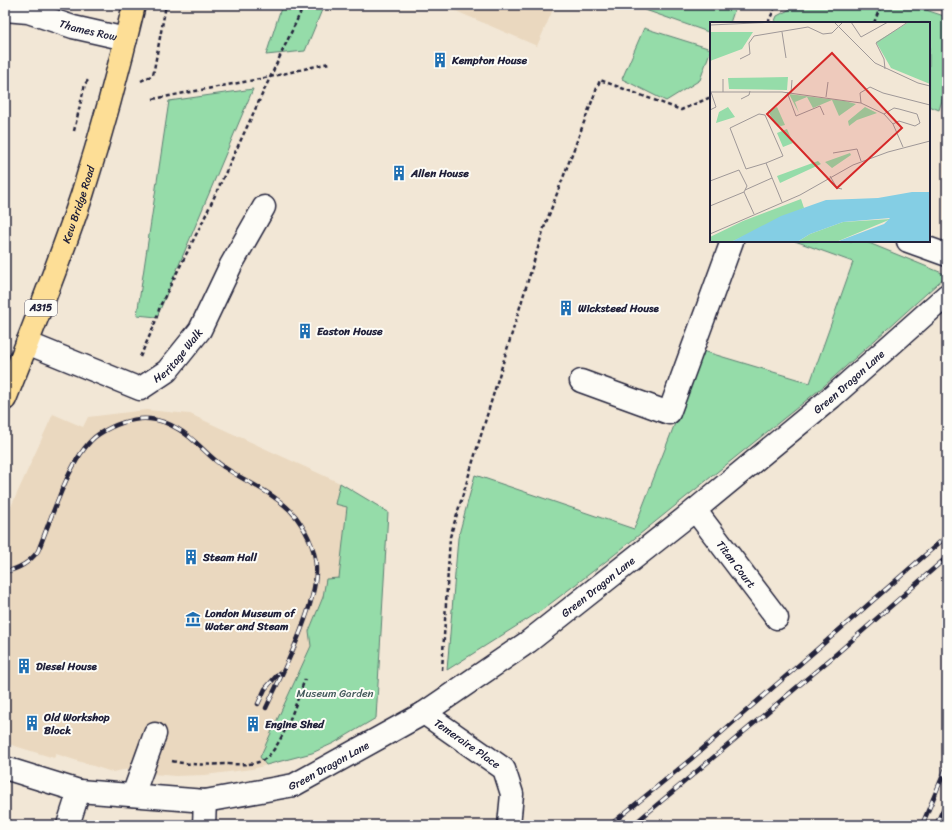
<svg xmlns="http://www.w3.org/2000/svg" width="952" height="830" font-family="Sriracha,sans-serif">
	<rect width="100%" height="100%" fill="#f2e7d6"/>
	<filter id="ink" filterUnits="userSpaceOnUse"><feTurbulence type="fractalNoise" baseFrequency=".025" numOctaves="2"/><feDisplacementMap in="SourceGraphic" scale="8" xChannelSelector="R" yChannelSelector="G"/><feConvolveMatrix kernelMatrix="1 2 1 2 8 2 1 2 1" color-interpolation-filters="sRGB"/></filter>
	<g filter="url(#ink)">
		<path fill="#ead8bf" d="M442,5H555L537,46Z
			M146,410L190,414L340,483L388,512L376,718L334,743L312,753L252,769L205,775L175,776L142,773L129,769L112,772L56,754L54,758L5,743V520L53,414L83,427L88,417Z"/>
		<path fill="#95dca9" stroke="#5c7f72" d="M282,5H324L305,51L266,55Z
			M631,5H736L730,23H711V33Z
			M798,5H911L947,17V84L939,110L929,106V23H774L777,16Z
			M644,28L711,49L700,80L666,101L622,79Z
			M253,89L157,317L137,315L169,101Z
			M795,241H864L947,275L824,386L609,559L542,610L447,670L458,538L475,475L634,529L703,351L810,383L853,262Z
			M340,483L388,512L376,718L334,743L312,753L266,765L260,757L311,646L309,631L323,597L326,579L339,578L347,507L335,504Z"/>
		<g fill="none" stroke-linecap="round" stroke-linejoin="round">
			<g stroke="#22223b" stroke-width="25">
				<g id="minor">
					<path id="s1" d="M5,10L28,12L73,27L126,39"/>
					<path d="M908,241L947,255"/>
					<path id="s2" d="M27,343L140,389L167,371L200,330L231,265L264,207"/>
					<path d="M581,381L669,413L732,241"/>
					<path id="s3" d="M695,510L777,618"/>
					<path id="s4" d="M424,713L504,769L512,794L509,825"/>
					<path id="s5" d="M5,768L79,791L205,801L294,785L424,713L528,642L695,510L832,397L947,295"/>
					<path d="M133,795L155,734"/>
					<path d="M68,825L79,791"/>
					<path d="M204,825L205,801"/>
				</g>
			</g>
			<g stroke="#22223b" stroke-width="25">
				<g id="major">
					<path id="s6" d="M5,399C32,331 59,264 82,195C102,132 119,69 134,5"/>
				</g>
			</g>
			<path stroke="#22223b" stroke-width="2.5" stroke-dasharray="4 3" stroke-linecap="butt" d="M937,5L947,8
				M768,23L776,5
				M874,23L881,5
				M141,81L153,75L166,5
				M153,99L270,77L329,63
				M74,131L85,84L89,79
				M140,357L154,326L160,306L202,223L304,5
				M442,670L450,537L544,228L600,80L681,110L711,97
				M172,761C189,765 207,765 224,764C235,764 253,766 263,760C282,749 297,700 305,679"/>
			<use href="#minor" stroke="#fdfcf7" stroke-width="22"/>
			<use href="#major" stroke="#fdde96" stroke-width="22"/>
			<g stroke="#22223b" stroke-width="4.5">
				<path id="rail" d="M5,572C20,568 29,563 38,551C51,520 71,452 99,434C113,425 133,417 150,419C160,420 170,424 178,429C196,439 207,456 224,467C247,483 278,494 296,517C307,532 316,550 316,569C317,605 282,674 266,708
					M258,704L265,689L279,673
					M610,825L691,759L947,536
					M633,825L834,656L947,557
					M922,825L947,766
					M936,825L947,801"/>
			</g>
			<use href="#rail" stroke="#fdfcf7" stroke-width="3" stroke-dasharray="9" stroke-linecap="butt"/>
		</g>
	</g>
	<defs>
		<g id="building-bare" transform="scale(1.2)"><path d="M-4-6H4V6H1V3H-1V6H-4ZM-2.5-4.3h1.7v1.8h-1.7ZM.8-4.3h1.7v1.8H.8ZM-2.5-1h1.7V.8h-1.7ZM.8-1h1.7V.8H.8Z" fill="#1f6fb2" stroke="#fdfcf7" stroke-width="2.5" paint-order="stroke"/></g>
		<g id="museum-bare" transform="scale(1.2)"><path d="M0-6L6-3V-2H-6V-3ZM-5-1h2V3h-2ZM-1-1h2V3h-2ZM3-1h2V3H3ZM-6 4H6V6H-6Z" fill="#1f6fb2" stroke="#fdfcf7" stroke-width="2.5" paint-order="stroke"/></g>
	</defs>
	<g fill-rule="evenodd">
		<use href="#building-bare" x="440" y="60"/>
		<use href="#building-bare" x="399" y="173"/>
		<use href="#building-bare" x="566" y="308"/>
		<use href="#building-bare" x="305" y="331"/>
		<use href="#building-bare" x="191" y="557"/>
		<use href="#museum-bare" x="193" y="619"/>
		<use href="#building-bare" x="24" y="666"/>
		<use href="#building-bare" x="32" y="723"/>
		<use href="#building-bare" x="253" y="724"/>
	</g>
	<g text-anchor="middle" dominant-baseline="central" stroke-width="4" stroke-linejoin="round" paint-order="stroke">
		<rect fill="#fdfcf7" stroke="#646373" stroke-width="1" x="25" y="300" width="32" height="16" rx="3"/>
		<g font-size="10" font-weight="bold" fill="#22223b">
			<text x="41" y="308">A315</text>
		</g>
		<g font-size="11" fill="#22223b" stroke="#fdfcf7">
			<text stroke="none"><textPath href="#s1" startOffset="86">Thames Row</textPath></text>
			<text stroke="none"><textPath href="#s6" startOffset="208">Kew Bridge Road</textPath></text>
			<text stroke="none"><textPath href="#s2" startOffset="173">Heritage Walk</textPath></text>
			<text stroke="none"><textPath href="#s5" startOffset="982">Green Dragon Lane</textPath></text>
			<text stroke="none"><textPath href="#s3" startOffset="68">Titan Court</textPath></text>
			<text stroke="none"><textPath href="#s5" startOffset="658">Green Dragon Lane</textPath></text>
			<text stroke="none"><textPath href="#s4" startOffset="53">Temeraire Place</textPath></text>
			<text stroke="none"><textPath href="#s5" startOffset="334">Green Dragon Lane</textPath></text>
		</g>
		<g font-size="11" font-weight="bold" fill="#22223b" stroke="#fdfcf7" text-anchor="start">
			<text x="452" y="60">Kempton House</text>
			<text x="411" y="173">Allen House</text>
			<text x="578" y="308">Wicksteed House</text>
			<text x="317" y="331">Easton House</text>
			<text x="203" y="557">Steam Hall</text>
			<text x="205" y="613">London Museum of<tspan x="205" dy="13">Water and Steam</tspan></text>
			<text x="36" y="666">Diesel House</text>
			<text x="44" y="717">Old Workshop<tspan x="44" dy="13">Block</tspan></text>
			<text x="265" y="724">Engine Shed</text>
		</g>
		<g font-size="11" fill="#445a5c" stroke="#fdfcf7">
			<text x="335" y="693">Museum Garden</text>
		</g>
	</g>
	<g transform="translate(710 22)">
		<rect width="220" height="220" fill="#f2e7d6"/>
		<path d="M199,0H220V62L181,46L166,20ZM0,10H43L32,27L0,39ZM78,55L77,68L19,67L18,56ZM79,72L135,79L146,82L129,94L122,78L103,86L97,75L85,80L89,91ZM18,85L25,95L6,101L9,90ZM67,85L75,103L71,104L65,102L58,89ZM155,85L167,91L147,98L139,104L138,99ZM77,107L83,121L73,125L67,111ZM140,131L141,133L122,146L115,140ZM108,139L111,142L70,161L67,154ZM91,177L94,186L21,220H0V215L33,199ZM181,197L126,220H87L100,212L133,200Z" fill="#95dca9"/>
		<path d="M202,170H220V220H126L174,202L180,196L133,200L100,212L87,220H21L71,194L116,178L168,176Z" fill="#84cee4"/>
		<path fill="none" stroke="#9f9898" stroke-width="1" d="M124,0L165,41L208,61L220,64M141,0L151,15L178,0M0,3L67,0M72,10L76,36M30,37L40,32L39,21L44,14L98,5L113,12L122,11L133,0M175,47L174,37L166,21L198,0M13,57V70M0,70H72L151,81L174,92L183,102L193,125M77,70L86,94L110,84L114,93M81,71L82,58M116,75L118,60M31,77L39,73L40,69M151,81L150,71L160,65L173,71L220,83M0,88L6,85L1,70M174,92L184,86L189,87L207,92L210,101L205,104L189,99L183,102M123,131L147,127L151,139M56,141L73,134L55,93L49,92L20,106L36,147L56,141L72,180M120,154L127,166L132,167M0,159L29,148L37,164L34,170L0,184M35,168L62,156M34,170L44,192M0,212L90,173L143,143L178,130L220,119"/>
		<path fill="#d62828" fill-opacity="0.15" stroke="#d62828" stroke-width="2" d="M122,31L192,106L127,166L57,92Z"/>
		<rect width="220" height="220" fill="none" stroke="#22223b" stroke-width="2"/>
	</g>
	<rect width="952" height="830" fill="none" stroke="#fdfcf7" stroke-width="20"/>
	<rect x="10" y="10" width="932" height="810" fill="none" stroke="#22223b" stroke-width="1.5" filter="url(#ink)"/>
</svg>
